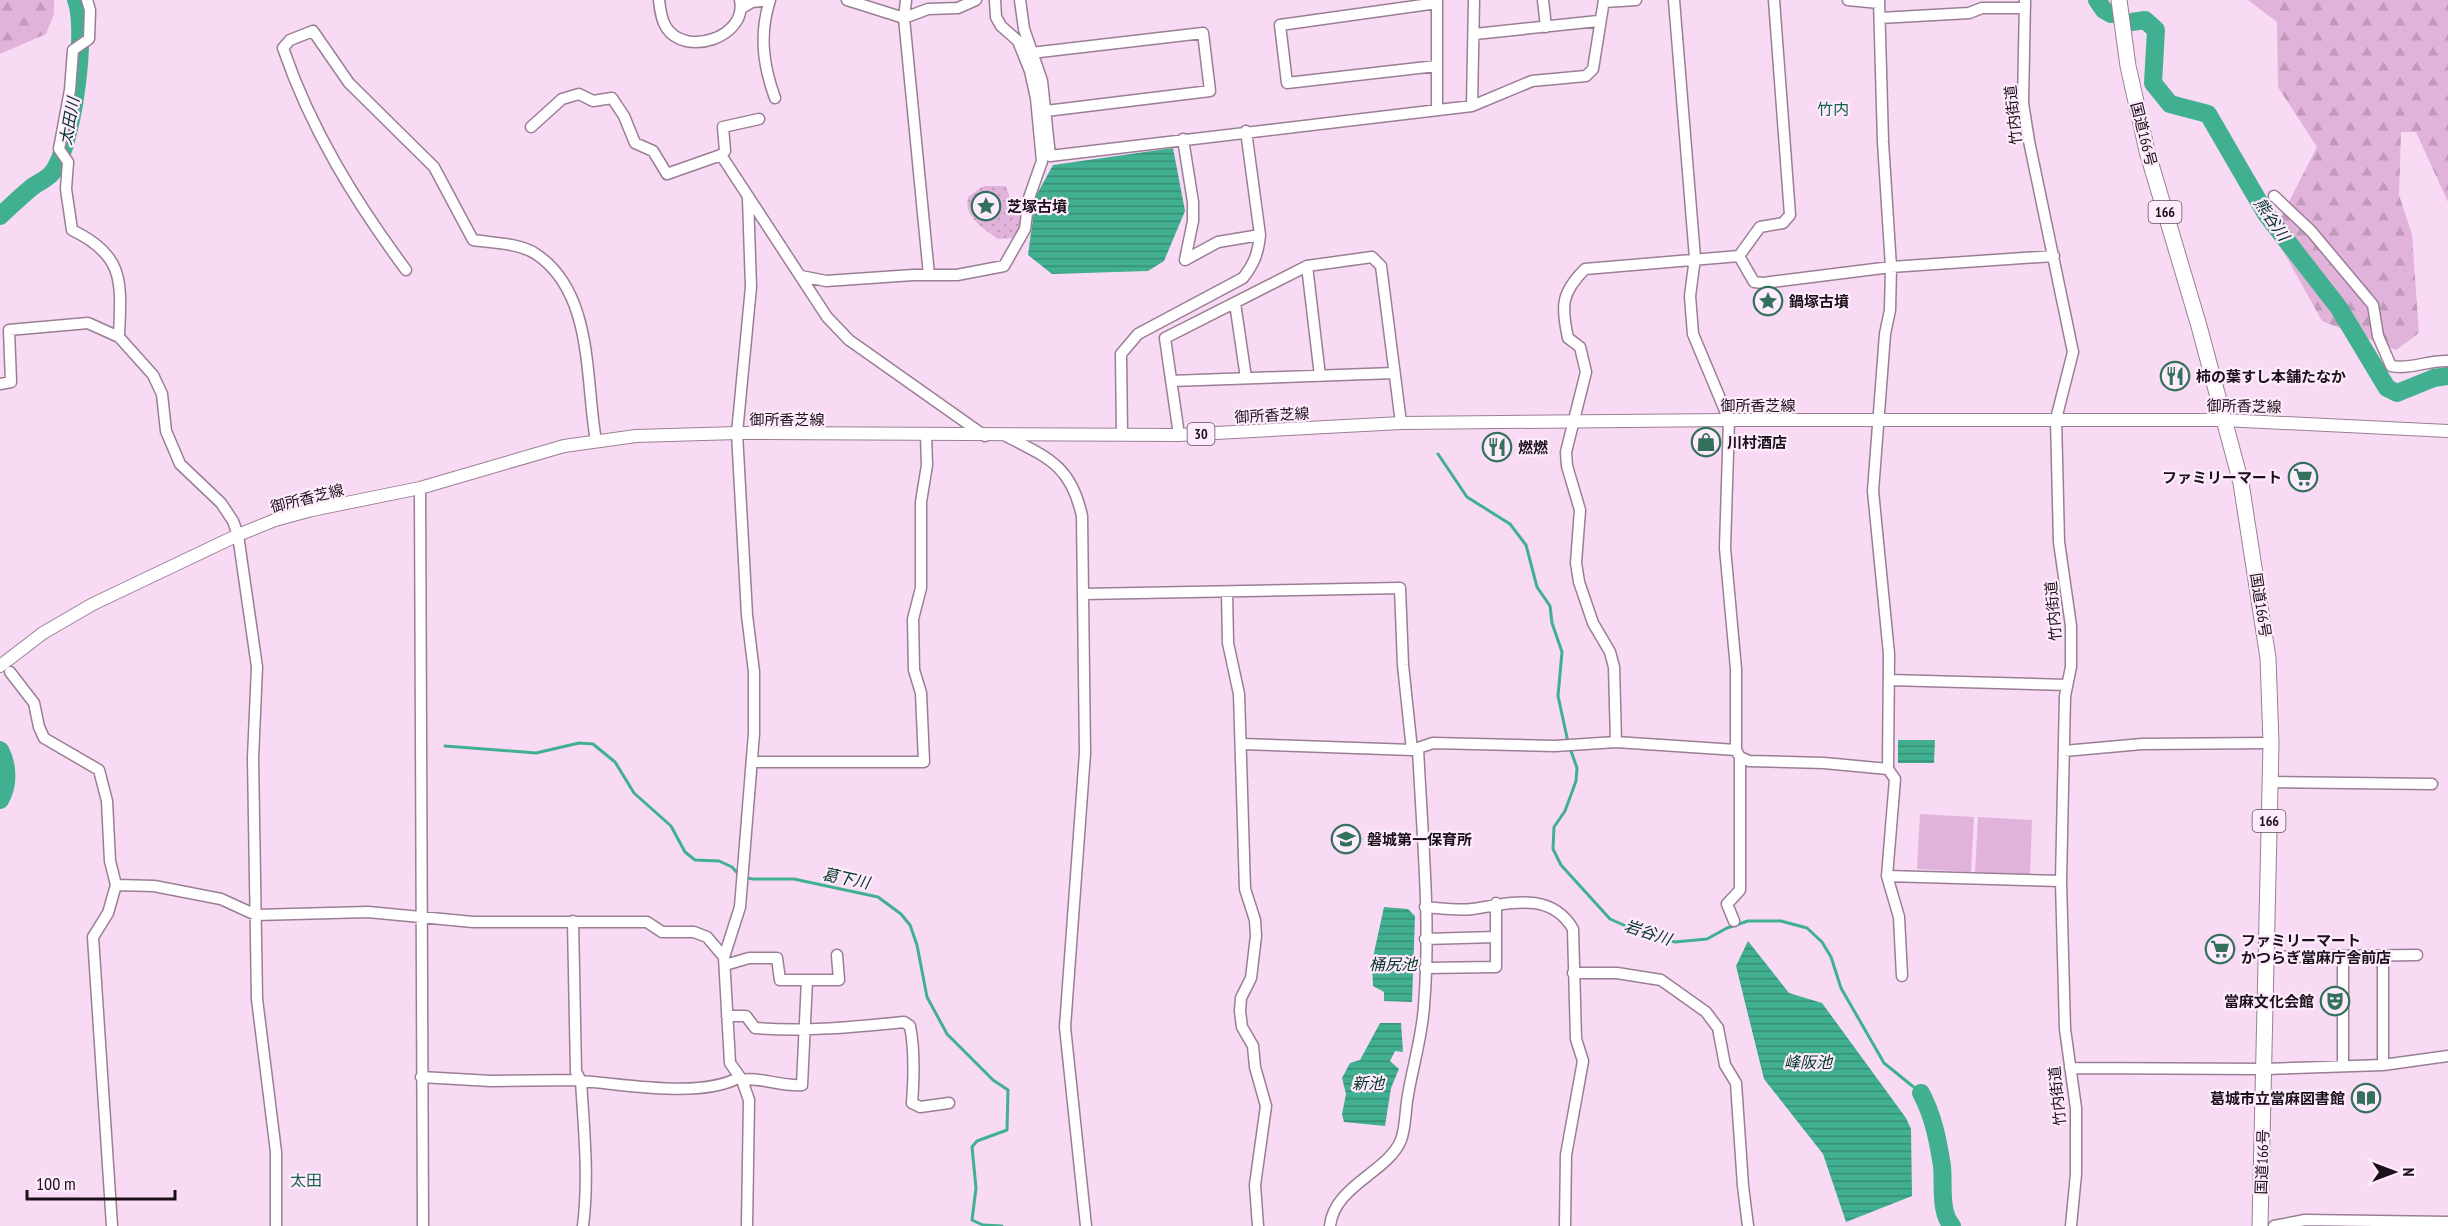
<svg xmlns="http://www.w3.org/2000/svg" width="2448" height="1226" font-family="'PT Sans Narrow','Noto Sans JP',sans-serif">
	<defs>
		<pattern id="grass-dots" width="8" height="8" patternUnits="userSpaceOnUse" patternTransform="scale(1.5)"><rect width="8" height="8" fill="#e1b3db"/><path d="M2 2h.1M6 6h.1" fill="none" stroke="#c099bb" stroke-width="1.8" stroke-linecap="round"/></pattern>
		<pattern id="forest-firs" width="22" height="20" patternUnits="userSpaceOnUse" patternTransform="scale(1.5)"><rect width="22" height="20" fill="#e1b3db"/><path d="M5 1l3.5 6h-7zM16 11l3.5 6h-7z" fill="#c099bb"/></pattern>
		<pattern id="water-rules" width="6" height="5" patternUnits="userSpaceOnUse" patternTransform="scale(1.5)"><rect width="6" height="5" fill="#41b090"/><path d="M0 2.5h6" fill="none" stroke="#368e75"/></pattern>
	</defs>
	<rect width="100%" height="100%" fill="#f8daf4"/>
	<path fill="url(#grass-dots)" d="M983,186H1006L1012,204L1023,213V224L1014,238L998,239C985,229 963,217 968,197Z"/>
	<path fill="url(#forest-firs)" d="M0,0H54V14L46,34L0,54Z
		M2248,0H2448V202L2416,132H2401L2399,195L2412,235L2419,333L2396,350L2322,321L2273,233L2317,147L2278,87L2277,22Z"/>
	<path fill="#e1b3db" d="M1920,814L1974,817L1971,872L1917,869Z
		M1978,817L2032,820L2030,875L1975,873Z"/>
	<path fill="url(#water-rules)" d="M1173,148L1185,211L1164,261L1148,271L1052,274L1028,255L1036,196L1053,165Z
		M1898,740H1935L1934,763H1898Z
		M1384,907L1408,909L1415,916L1412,1002L1384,1001V992L1373,986L1372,962Z
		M1748,941L1789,993L1822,1003L1906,1118L1911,1129L1912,1196L1846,1222L1823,1154L1764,1079L1736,966Z
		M1380,1023H1401L1403,1052L1395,1051L1390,1061L1399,1069L1391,1088L1385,1126L1344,1122L1342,1114L1346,1094L1342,1078L1350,1063L1360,1060Z"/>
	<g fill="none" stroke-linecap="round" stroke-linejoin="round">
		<path stroke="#41b090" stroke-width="3" d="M1438,454L1467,497L1510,524L1526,545L1537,587L1550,606L1552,623L1562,652L1558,696L1568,742
			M445,746L536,753L579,743L593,744L615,762L634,793L671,826L685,852L695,860L719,861L732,867L741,877L753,879H794L878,897L901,914L910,925L917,945L927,997L947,1034L993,1080L1008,1090L1007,1130L977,1141L972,1147L976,1188L972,1220L983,1225L1002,1226
			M1570,748L1577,768L1576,781L1565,811L1554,827L1553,849L1561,865L1610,919L1644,934L1675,942L1707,939L1727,928L1748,921H1781L1807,928L1822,942L1831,957L1841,988L1884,1063L1921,1093"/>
		<path stroke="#41b090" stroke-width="18" d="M2097,0L2104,10L2111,14
			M2132,22L2145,20L2156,30L2153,83L2170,104L2208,114L2266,214L2339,308L2387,388L2397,393L2434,378L2448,376
			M0,216C10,207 20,197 31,188C37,183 45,180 50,175C73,153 88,29 76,0
			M0,750C8,765 9,785 0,800
			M1921,1093C1933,1115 1938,1140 1942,1166C1944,1184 1939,1211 1952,1226"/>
		<g stroke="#9a7e96" stroke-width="13">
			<path id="minor" d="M87,0L90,10L89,39L73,50L70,90L59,149L68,162L66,189L72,230C126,256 121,283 119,337
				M659,0C660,9 661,19 666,27C685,58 748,37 740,0
				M770,0C759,34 763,65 775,98
				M847,0L904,18L928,9L958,8L976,0
				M906,0L904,18L929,275
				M1020,0L1024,29L1042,81L1050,156L1472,106L1532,81L1586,76L1593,69L1604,0
				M1437,0V108
				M1543,0L1546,27
				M1674,0L1695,258L1690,296L1693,334L1729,420L1725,548L1736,669V750
				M1848,0L1879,3
				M1879,0L1883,142L1891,267L1890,310L1885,334L1873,491L1889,654L1888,769L1895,779L1887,876L1899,917L1902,976
				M2025,0L2023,103L2029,141L2073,352L2056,419L2059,542L2071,626V667L2065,696L2061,881L2065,1029L2076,1108V1174L2071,1226
				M1604,2L1636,0
				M742,8L752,2L770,0
				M1880,18L1969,13L1982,8H2025
				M1475,34L1598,21
				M1031,53L1203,33L1210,91L1046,111
				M1436,66L1287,83L1280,25L1437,3
				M1472,106L1474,0
				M531,127L562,99L579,94L593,101L612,98L624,116L635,143L653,151L667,174L721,155L827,317L849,340L985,436
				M1183,139L1193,202V221L1185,260L1218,242L1260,235
				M721,155L725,151L723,127L759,119
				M2274,196L2311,231L2373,305L2378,336L2391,366C2410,370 2428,360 2448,361
				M1739,256L1754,282L1763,283L1891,267L2054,256
				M1307,266L1320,376
				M406,270C355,201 311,130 283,48L290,40L313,31L349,83L434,167L473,240C492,243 520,243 536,254C594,293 585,379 596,441
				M801,276L826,281L913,275H957L1004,266L1025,229L1029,198L1042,161L1036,98L1030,71L1018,41L1001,26L996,17L995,0
				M1235,303L1246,378
				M1171,381L1394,373
				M0,384L11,382L9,330L88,323L119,337L153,375L162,394L166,431L180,464L221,503L233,521L238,535L257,667L253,758L257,999L276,1152V1226
				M1122,434L1121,354L1138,334L1243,278C1254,264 1258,254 1260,235L1246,131
				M1179,435L1165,338L1307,266L1372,257L1381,266L1401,423
				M1006,436C1049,458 1071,466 1082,516L1085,753L1065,1027L1086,1226
				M420,488L423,1226
				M1227,592L1228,643L1239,694L1245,889L1255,920L1256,936L1251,978L1241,998L1240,1011L1242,1027L1253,1046L1255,1067L1266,1106L1255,1185L1258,1226
				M1083,594L1400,588L1403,665L1412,750
				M10,672L34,703L39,727L44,738L99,770L107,801L110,861L116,885L108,913L93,937L112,1226
				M1889,680L2067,685
				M1616,742L1614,667L1610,652L1593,623L1579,582L1576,563L1580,510L1567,466L1566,452L1586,372L1580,347L1568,338C1561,306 1561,293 1585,269L1739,256L1760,227L1783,223L1790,215L1774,0
				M1241,744L1412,750L1433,743L1555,746L1616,742L1736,750L1740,757L1749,761L1824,763L1888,769
				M2064,751L2142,744L2271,743
				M752,762H924L921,693L914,670L913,619L921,588V502L927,465L926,436
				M2271,782L2432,784
				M1887,876L2061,881
				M116,885L154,886L221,899L256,915L368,912L473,922H647L662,932H694L707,937L724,957
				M1425,907C1440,908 1457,911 1472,909C1508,904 1550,890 1573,929L1576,1039L1583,1061L1566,1155L1565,1226
				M573,921L576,1072L581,1081C625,1084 701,1099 740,1077
				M1734,921L1727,904L1740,890V757
				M1425,939L1496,937
				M2343,956V1066
				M2265,957L2417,955
				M725,965L749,958H777L780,980H839L837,955
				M1425,968L1496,967V903
				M1573,973H1617L1661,980L1706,1012L1718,1028L1725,1065L1736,1083L1743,1186L1748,1226
				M727,1016H746L755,1028C805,1032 855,1027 904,1022L910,1026C915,1051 914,1077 912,1103L920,1107L949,1103
				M2383,1065V956
				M2070,1068L2265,1069L2383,1065L2448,1056
				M421,1077L491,1081L580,1080
				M742,1080C756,1076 783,1087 802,1085L807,980
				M581,1081C584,1130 589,1178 583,1226
				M747,1226L749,1100L742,1080L730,1063L724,957L740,907L754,733V672L747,615L737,433L751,287L748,198
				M1330,1226C1334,1186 1388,1172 1401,1140C1406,1127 1405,1110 1408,1095C1413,1065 1422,1037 1424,1006C1431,921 1422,833 1418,748
				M2274,1226L2305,1220L2448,1222"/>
		</g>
		<g stroke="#9a7e96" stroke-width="14">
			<path id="major" d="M0,666L43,633L93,604L238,535L275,520L312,510L420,488L564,446L636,436L737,433L1179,435L1401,423L1729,420H2223L2448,431"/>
		</g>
		<g stroke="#9a7e96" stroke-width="17">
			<path id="highway" d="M2119,0L2128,66L2147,151L2199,326L2241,483L2268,658L2271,743L2260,1226"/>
		</g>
		<use href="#minor" stroke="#fff" stroke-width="10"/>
		<use href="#major" stroke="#fff" stroke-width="12"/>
		<use href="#highway" stroke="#fff" stroke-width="15"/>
	</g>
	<defs>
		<g id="sight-ring" transform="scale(1.5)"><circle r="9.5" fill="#feebfb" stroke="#33715d" stroke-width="1.5"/><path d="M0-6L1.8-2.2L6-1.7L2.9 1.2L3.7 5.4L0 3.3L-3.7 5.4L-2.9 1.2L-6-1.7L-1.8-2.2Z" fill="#33715d"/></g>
		<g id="restaurant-ring" transform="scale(1.5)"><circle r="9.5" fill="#feebfb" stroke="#33715d" stroke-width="1.5"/><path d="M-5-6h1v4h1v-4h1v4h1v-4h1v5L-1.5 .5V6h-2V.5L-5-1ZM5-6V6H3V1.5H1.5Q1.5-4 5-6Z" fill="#33715d"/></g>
		<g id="shop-ring" transform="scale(1.5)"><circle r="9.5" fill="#feebfb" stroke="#33715d" stroke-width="1.5"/><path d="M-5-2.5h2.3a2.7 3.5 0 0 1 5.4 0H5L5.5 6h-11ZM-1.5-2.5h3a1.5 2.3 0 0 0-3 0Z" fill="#33715d"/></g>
		<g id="supermarket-ring" transform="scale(1.5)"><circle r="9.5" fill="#feebfb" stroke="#33715d" stroke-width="1.5"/><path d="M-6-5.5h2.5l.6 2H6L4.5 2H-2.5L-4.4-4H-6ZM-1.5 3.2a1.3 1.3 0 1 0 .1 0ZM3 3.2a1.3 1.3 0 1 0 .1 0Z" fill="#33715d"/></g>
		<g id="school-ring" transform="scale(1.5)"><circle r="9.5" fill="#feebfb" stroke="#33715d" stroke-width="1.5"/><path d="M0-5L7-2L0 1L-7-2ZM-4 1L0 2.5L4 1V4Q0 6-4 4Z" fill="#33715d"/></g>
		<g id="theatre-ring" transform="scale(1.5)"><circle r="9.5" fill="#feebfb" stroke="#33715d" stroke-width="1.5"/><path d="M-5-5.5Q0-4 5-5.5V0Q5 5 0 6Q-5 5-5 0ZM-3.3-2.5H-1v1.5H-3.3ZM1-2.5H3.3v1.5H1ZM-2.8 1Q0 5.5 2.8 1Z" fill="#33715d"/></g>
		<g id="library-ring" transform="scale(1.5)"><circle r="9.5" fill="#feebfb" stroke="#33715d" stroke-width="1.5"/><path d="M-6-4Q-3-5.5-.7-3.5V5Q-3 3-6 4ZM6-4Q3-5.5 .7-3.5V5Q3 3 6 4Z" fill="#33715d"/></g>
	</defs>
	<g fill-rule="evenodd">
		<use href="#sight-ring" x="986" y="206"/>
		<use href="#sight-ring" x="1768" y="301"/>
		<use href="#restaurant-ring" x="2175" y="376"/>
		<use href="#shop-ring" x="1706" y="442"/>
		<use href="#restaurant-ring" x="1497" y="447"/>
		<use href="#supermarket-ring" x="2303" y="477"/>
		<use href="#school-ring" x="1346" y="839"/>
		<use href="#supermarket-ring" x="2220" y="949"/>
		<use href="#theatre-ring" x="2335" y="1001"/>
		<use href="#library-ring" x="2366" y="1098"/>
	</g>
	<g text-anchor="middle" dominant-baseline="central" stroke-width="4.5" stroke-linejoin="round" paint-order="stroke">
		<g fill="#feebfb" stroke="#5e525d" stroke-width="1.5">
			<rect x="2148.5" y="201" width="33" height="22" rx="4.5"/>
			<rect x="1187.5" y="423" width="27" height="22" rx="4.5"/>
			<rect x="2252.5" y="810" width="33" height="22" rx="4.5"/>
		</g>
		<g font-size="14" font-weight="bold" fill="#1a1019">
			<text x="2165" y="212">166</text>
			<text x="1201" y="434">30</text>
			<text x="2269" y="821">166</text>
		</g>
		<g font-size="15" fill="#1a1019" stroke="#feebfb">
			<text transform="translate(2013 115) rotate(-96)">竹内街道</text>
			<text transform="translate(2144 134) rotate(76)">国道166号</text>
			<text x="1758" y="405">御所香芝線</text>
			<text transform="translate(2244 406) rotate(1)">御所香芝線</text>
			<text transform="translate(1272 415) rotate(-3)">御所香芝線</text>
			<text x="787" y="419">御所香芝線</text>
			<text transform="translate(307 498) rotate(-14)">御所香芝線</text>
			<text transform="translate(2261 605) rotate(81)">国道166号</text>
			<text transform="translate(2053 611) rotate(-95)">竹内街道</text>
			<text transform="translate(2057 1096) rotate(-96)">竹内街道</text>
			<text transform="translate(2262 1162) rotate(-88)">国道166号</text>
		</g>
		<g font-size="15" font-weight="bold" fill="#1a1019" stroke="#feebfb" text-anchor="start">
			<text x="1007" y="206">芝塚古墳</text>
			<text x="1789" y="301">鍋塚古墳</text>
			<text x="2196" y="376">柿の葉すし本舗たなか</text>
			<text x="1727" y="442">川村酒店</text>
			<text x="1518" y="447">燃燃</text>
			<text x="2282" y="477" text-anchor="end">ファミリーマート</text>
			<text x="1367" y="839">磐城第一保育所</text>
			<text x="2241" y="940">ファミリーマート<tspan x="2241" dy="17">かつらぎ當麻庁舎前店</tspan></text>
			<text x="2314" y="1001" text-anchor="end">當麻文化会館</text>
			<text x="2345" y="1098" text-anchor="end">葛城市立當麻図書館</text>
		</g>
		<g font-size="16" fill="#15624e" stroke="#feebfb">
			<text x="1833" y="109">竹内</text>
			<text x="306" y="1180">太田</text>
		</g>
		<g font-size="16" font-style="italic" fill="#003427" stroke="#feebfb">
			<text transform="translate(69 121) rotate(-80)">太田川</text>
			<text transform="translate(2272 219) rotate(55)">熊谷川</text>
			<text transform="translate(846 878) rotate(12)">葛下川</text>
			<text transform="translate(1648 932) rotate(18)">岩谷川</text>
			<text x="1393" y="964">桶尻池</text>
			<text x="1808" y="1062">峰阪池</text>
			<text x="1368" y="1083">新池</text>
		</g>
	</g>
	<g transform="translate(2394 1172) rotate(90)" stroke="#feebfb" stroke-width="4.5" paint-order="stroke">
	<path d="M0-4.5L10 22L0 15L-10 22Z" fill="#1a1019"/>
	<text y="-9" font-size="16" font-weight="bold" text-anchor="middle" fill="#1a1019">N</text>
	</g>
	<path d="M27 1190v9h148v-9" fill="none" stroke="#1a1019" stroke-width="3"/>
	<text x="36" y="1190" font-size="18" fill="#1a1019" stroke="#feebfb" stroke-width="4.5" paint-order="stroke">100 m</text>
</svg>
